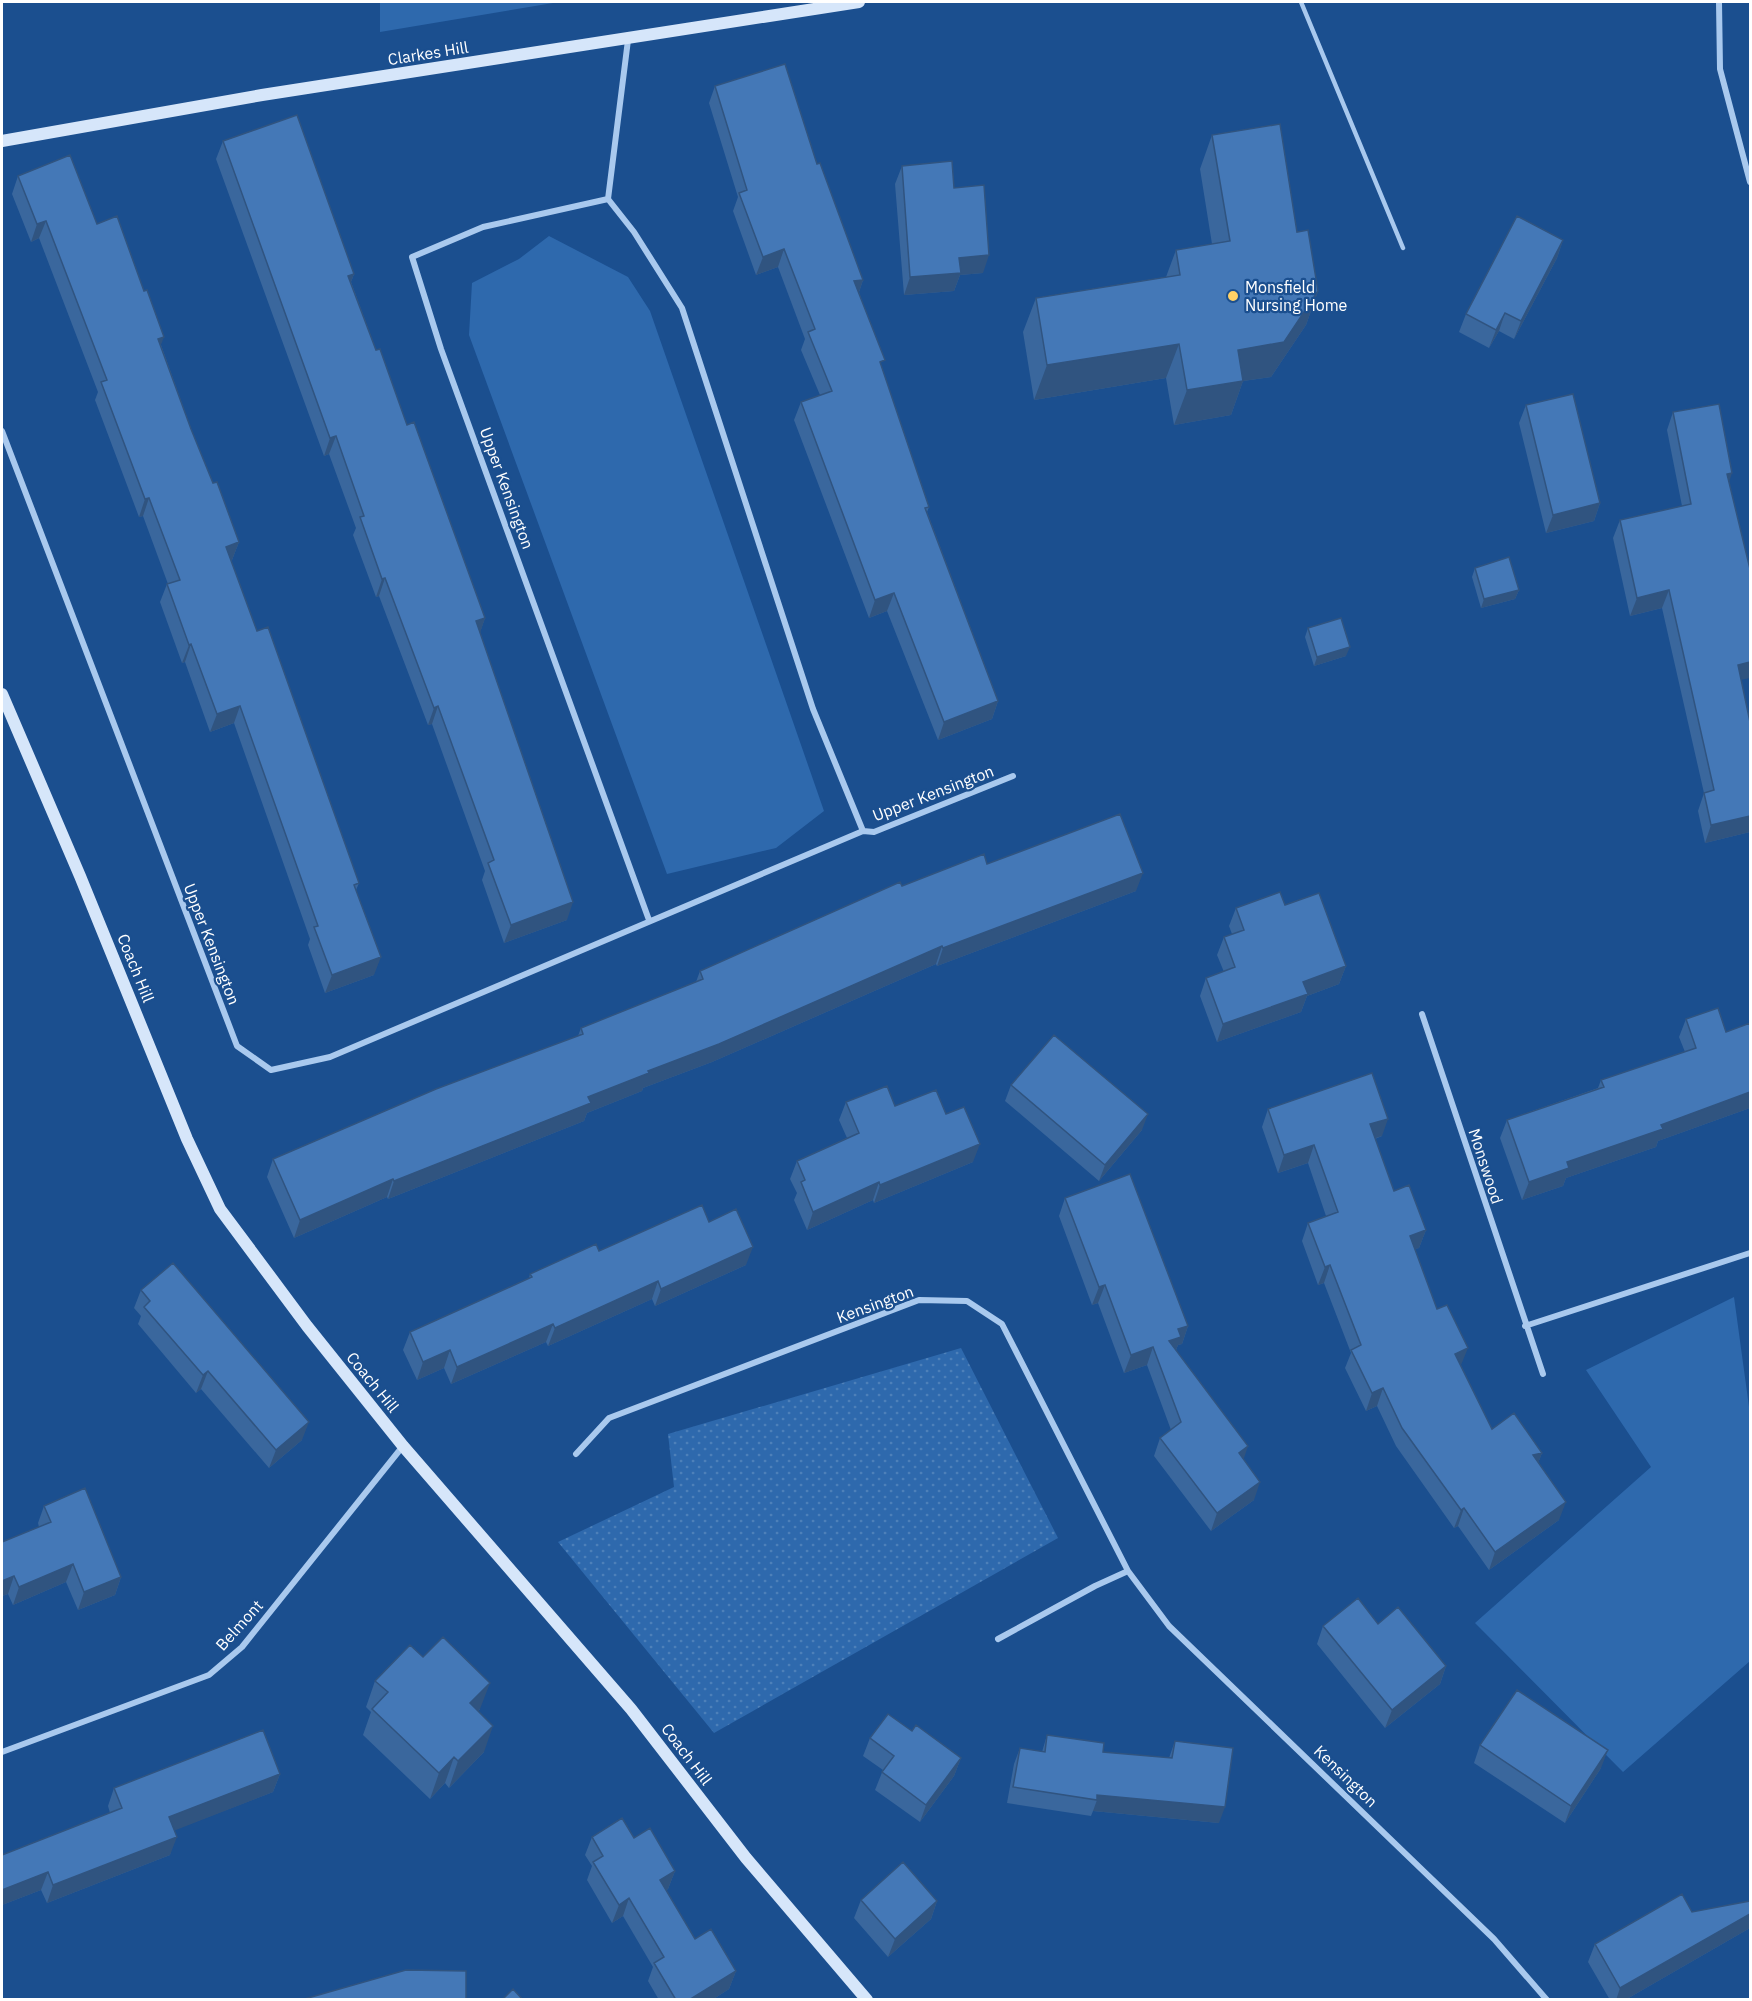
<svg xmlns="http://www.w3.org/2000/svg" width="1752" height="2001" font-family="'IBM Plex Sans',sans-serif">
	<defs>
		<pattern id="park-dots" width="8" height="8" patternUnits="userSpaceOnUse" patternTransform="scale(1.5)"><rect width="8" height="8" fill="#2e69ad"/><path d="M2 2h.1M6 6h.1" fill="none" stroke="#4d80b9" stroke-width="1.8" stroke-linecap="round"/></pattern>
	</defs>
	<rect width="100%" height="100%" fill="#1b4f8f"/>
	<path fill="#2e69ad" d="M380,2H559L380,32Z
		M549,236L628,277L650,311L824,811L776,848L667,874L469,335L472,283L519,259Z
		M1734,1297L1750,1414V1661L1623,1772L1475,1623L1651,1467L1586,1370Z"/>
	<path fill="url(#park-dots)" d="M961,1348L1058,1538L714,1733L558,1542L674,1487L668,1434Z"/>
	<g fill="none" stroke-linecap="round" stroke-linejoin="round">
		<path stroke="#a9c9ee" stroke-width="4.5" d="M1301,2L1403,248"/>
		<path stroke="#a9c9ee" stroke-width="6" d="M1719,2L1720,69L1750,182
			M628,40L608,199L634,232L682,308L813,709L863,831
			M608,199L483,227L412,257L441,349L649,920
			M2,431L237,1046L271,1070L330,1057L863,831L874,832L1013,776
			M1422,1014L1543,1374
			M1525,1326L1750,1253
			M576,1454L609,1418L919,1300L967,1301L1002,1324L1128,1571L1169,1626L1494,1939L1547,2000
			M998,1639L1095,1586L1128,1571
			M2,1752L209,1675L242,1647L403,1446"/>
		<path stroke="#d6e6fa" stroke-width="12" d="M2,141L262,95L859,2
			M2,694L80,876L187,1139L220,1209L307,1326L403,1446L631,1709L746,1858L867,2000"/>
	</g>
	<path fill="#3a679d" d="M715,86L817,164L863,280L859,292L882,368L929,507L927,512L998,701L992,719L938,740L887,611L869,618L794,420L801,402L820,395L801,350L805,339L778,267L756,275L733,211L738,197L709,103Z
		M1212,135L1297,232L1318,291L1306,325L1271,377L1243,381L1231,415L1174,425L1166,378L1034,400L1023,332L1036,298L1166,277L1176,250L1212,244L1200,169Z
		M223,141L354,274L351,282L376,350L485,618L480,632L567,920L504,943L482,880L485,871L432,724L428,725L379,596L376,597L353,535L356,528L329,454L324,456L216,159Z
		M902,166L954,188L983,273L960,275L954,291L904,295L895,184Z
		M18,176L97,224L161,345L191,429L213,483L239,542L232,560L231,561L257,631L359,883L356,890L374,975L325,993L308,945L310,939L234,723L210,732L185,662L182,663L160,602L167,584H168L143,516L139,517L95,400L98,392L39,238L31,242L12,194Z
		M1563,240L1557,258L1514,339L1499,331L1489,348L1459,332L1466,314Z
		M1526,405L1600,503L1594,521L1546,533L1519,423Z
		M1673,412L1729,481L1741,680L1750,722V832L1705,843L1698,811L1704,793L1662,608L1630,616L1613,538L1620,520L1682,506L1667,430Z
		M1475,568L1519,590L1515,599L1481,608L1472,577Z
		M1308,628L1346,656L1314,666L1305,637Z
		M987,864L1136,891L937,966L936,964L712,1062L643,1088L642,1091L587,1113L584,1121L388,1199L387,1197L294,1238L267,1177L273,1159L578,1036L581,1028L696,982L700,971L902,886Z
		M1285,905L1346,966L1339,984L1307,996L1301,1012L1217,1042L1200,996L1206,978L1224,972L1217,955L1224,937L1232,934L1229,926L1236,908Z
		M1686,1019L1726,1032L1750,1023V1108L1658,1141L1656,1147L1566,1178L1563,1186L1522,1200L1500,1138L1507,1120L1598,1088L1601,1080L1685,1052L1679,1037Z
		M1011,1085L1142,1130L1099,1181L1005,1101Z
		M846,1102L895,1106L946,1114L973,1162L874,1203L873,1200L807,1230L794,1200L797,1193L790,1179L797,1161L847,1138L839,1120Z
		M1268,1109L1382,1136L1375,1139L1394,1191L1426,1230L1419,1248L1415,1249L1437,1309L1461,1366L1492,1429L1542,1453L1538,1463L1559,1520L1489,1570L1458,1526L1454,1528L1396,1446L1377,1406L1366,1411L1345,1368L1351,1353L1324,1283L1318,1285L1302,1241L1308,1223L1326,1216L1308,1163L1278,1173L1262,1127Z
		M1065,1198L1188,1326L1182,1344L1178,1345L1176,1350L1243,1459L1254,1500L1211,1531L1154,1456L1160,1438L1171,1430L1147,1365L1124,1373L1098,1303L1092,1305L1059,1216Z
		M709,1222L746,1265L655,1306L652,1299L548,1346L546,1342L451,1384L444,1368L417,1380L403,1350L410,1332L529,1278L530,1274L599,1251Z
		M141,1290L302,1440L269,1468L201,1389L196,1393L138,1324L141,1316L134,1308Z
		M44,1506L121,1577L115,1595L78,1610L66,1582L13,1605L8,1594L2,1596L39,1527L38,1523Z
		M1378,1624L1446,1666L1440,1684L1385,1728L1317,1644L1323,1626Z
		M423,1657L480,1709L478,1711L484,1752L449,1788L445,1783L430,1799L363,1735L371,1712L366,1707L375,1681Z
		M912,1731L961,1758L954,1776L920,1822L875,1790L883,1770L863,1756L870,1738Z
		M1047,1735L1103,1752L1169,1758L1175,1741L1219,1823L1093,1811L1091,1816L1007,1803L1014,1764L1020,1748L1042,1752Z
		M1480,1745L1601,1768L1565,1823L1474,1763Z
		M280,1774L273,1792L174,1830L170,1855L47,1903L41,1890L2,1905L110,1813L108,1806L114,1788Z
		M592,1837L634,1838L675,1871L668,1889L666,1890L695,1939L736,1971L729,1989L712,2000H659L648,1981L653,1967L623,1916L612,1923L587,1880L592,1866L585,1855Z
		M861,1900L937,1901L931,1919L888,1957L854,1918Z
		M1750,1901V1928L1625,2000H1610L1588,1962L1595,1944L1692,1912Z"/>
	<path fill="#305480" d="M46,221L39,238L31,242L37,224Z
		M1563,240L1557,258L1514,339L1521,321Z
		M784,249L778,267L756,275L763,257Z
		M989,255L983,273L960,275L954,291L904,295L910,277L959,258Z
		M354,274L347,292L348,276Z
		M863,280L857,298L854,281Z
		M1318,291L1306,325L1271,377L1243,381L1231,415L1174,425L1187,390L1238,350Z
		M1505,313L1499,331L1489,348L1496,330Z
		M164,337L157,355L158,339Z
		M1179,344L1166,378L1034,400L1047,365Z
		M336,436L329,454L324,456L330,438Z
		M1732,473L1726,491L1727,474Z
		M149,498L143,516L139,517L145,499Z
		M1600,503L1594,521L1546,533L1553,515Z
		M239,542L232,560L220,565L226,547Z
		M385,578L379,596L376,597L382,579Z
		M1519,590L1515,599L1481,608L1484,599Z
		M1669,590L1662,608L1630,616L1637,598Z
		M894,593L887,611L869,618L875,600Z
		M485,618L479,636L476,621Z
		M191,644L185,662L182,663L189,645Z
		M1350,647L1346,656L1314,666L1317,657Z
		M1750,662V678L1731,682L1738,665Z
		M998,701L992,719L938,740L944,722Z
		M240,706L234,723L210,732L217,714Z
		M438,706L432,724L428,725L434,708Z
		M1750,816V832L1705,843L1711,825Z
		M1143,873L1136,891L937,966L943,948Z
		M573,902L567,920L504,943L511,925Z
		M942,946L936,964L712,1062L643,1088L642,1091L587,1113L584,1121L388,1199L394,1181L648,1071Z
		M381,957L374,975L325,993L332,975Z
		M1346,966L1339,984L1307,996L1301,1012L1217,1042L1223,1024L1303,982Z
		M1750,1092V1108L1658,1141L1656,1147L1566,1178L1563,1186L1522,1200L1529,1182L1567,1162L1661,1125Z
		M1148,1114L1142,1130L1099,1181L1105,1165Z
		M1388,1119L1382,1136L1364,1142L1370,1124Z
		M980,1144L973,1162L874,1203L880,1185Z
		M1314,1145L1308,1163L1278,1173L1284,1155Z
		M393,1179L387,1197L294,1238L300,1220Z
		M879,1182L873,1200L807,1230L813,1212Z
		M1426,1230L1419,1248L1403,1253L1410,1236Z
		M753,1247L746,1265L655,1306L661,1289Z
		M1330,1265L1324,1283L1318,1285L1325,1267Z
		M658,1281L652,1299L548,1346L555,1328Z
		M1105,1285L1098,1303L1092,1305L1099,1287Z
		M553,1324L546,1342L451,1384L457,1367Z
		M1188,1326L1182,1344L1178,1345L1174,1355L1169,1341L1178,1329Z
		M1153,1347L1147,1365L1124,1373L1131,1355Z
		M1468,1348L1461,1365L1455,1354Z
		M450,1350L444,1368L417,1380L423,1362Z
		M208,1371L201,1389L196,1393L203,1375Z
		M1383,1388L1377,1406L1366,1411L1372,1393Z
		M309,1422L302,1440L269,1468L276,1450Z
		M1248,1446L1242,1464L1239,1453Z
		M1542,1453L1535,1471L1533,1455Z
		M1260,1482L1254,1500L1211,1531L1217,1513Z
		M1566,1502L1559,1520L1489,1570L1495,1552Z
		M1464,1508L1458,1526L1454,1528L1461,1510Z
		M73,1564L66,1582L13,1605L19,1587Z
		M14,1576L8,1594L2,1596V1581Z
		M121,1577L115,1595L78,1610L84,1592Z
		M1446,1666L1440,1684L1385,1728L1392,1710Z
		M490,1683L480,1709L460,1729L470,1703Z
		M493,1726L484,1752L449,1788L458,1761Z
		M1608,1750L1601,1768L1565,1823L1571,1806Z
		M454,1757L445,1783L430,1799L439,1773Z
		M961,1758L954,1776L920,1822L926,1805Z
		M280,1774L273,1792L163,1835L169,1817Z
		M1097,1795L1225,1807L1219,1823L1093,1811L1097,1800Z
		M177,1837L170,1855L47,1903L53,1885Z
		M675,1871L668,1889L653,1898L660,1880Z
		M48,1872L41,1890L2,1905V1890Z
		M629,1898L623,1916L612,1923L619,1905Z
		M937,1901L931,1919L888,1957L895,1939Z
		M1750,1914V1928L1625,2000H1616L1620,1988Z
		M736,1971L729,1989L712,2000H689Z"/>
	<path fill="#4478b7" stroke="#305480" stroke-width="1.5" d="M785,64L817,164L820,163L863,280L854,281L885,360L880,362L929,507L925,508L998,701L944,722L894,593L875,600L801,402L832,391L808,332L815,329L784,249L763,257L739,193L747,190L715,86Z
		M297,115L354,274L348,276L376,350L380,349L407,425L414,422L485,618L476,621L573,902L511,925L488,863L494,860L438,706L434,708L385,578L382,579L360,517L364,516L336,436L330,438L223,141Z
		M1280,124L1297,232L1308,230L1318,291L1284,342L1238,350L1243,381L1187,390L1179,344L1047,365L1036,298L1180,275L1176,250L1230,241L1212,135Z
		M70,155L97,224L117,216L144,291L147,290L164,337L158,339L191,429L213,483L217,482L239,542L226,547L257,631L268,627L359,883L354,885L381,957L332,975L314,927L318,926L240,706L217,714L191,644L189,645L167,584L180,580L149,498L145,499L101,382L107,380L46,221L37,224L18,176Z
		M952,161L954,188L984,185L989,255L959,258L961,273L910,277L902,166Z
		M1517,216L1563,240L1521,321L1505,313L1496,330L1466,314Z
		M1573,394L1600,503L1553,515L1526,405Z
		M1719,404L1732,473L1727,474L1750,569V662L1738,665L1750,722V816L1711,825L1704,793L1714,790L1669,590L1637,598L1620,520L1691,504L1673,412Z
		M1509,557L1519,590L1484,599L1475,568Z
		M1341,618L1350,647L1317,657L1308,628Z
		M1120,814L1143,873L943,948L942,946L719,1044L648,1071L649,1073L588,1097L591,1103L394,1181L393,1179L300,1220L273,1159L436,1089L583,1034L581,1028L703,979L700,971L900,882L902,886L984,854L987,864Z
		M1280,892L1285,905L1319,893L1346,966L1303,982L1308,994L1223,1024L1206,978L1235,967L1224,937L1244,930L1236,908Z
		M1718,1008L1726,1032L1750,1023V1092L1661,1125L1663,1129L1567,1162L1569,1168L1529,1182L1507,1120L1604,1087L1601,1080L1696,1048L1686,1019Z
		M1054,1035L1148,1114L1105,1165L1011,1085Z
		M1372,1073L1388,1119L1370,1124L1394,1191L1409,1185L1426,1230L1410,1236L1437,1309L1447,1305L1468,1348L1455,1354L1492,1429L1514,1413L1542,1453L1533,1455L1566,1502L1495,1552L1464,1508L1461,1510L1402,1428L1383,1388L1372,1393L1351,1350L1361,1345L1330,1265L1325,1267L1308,1223L1338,1212L1314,1145L1284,1155L1268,1109Z
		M887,1086L895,1106L936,1090L946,1114L964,1107L980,1144L880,1185L879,1182L813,1212L801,1182L805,1180L797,1161L859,1133L846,1102Z
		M1130,1174L1188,1326L1178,1329L1181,1337L1169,1341L1248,1446L1239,1453L1260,1482L1217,1513L1160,1438L1181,1422L1153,1347L1131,1355L1105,1285L1099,1287L1065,1198Z
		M702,1205L709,1222L736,1209L753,1247L661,1289L658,1281L555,1328L553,1324L457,1367L450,1350L423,1362L410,1332L532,1277L530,1274L596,1244L599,1251Z
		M173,1263L309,1422L276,1450L208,1371L203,1375L144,1307L150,1301L141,1290Z
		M85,1488L121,1577L84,1592L73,1564L19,1587L14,1576L2,1581V1542L51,1522L44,1506Z
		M1358,1598L1378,1624L1398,1607L1446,1666L1392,1710L1323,1626Z
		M443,1637L490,1683L470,1703L493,1726L458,1761L454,1757L439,1773L372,1709L388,1692L375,1681L410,1645L423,1657Z
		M1517,1690L1608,1750L1571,1806L1480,1745Z
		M888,1714L912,1731L916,1725L961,1758L926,1805L882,1772L894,1756L870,1738Z
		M263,1730L280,1774L169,1817L177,1837L53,1885L48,1872L2,1890V1855L122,1808L114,1788Z
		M1047,1735L1104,1743L1103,1752L1172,1758L1175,1741L1233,1748L1225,1807L1097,1795V1800L1013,1787L1020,1748L1045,1752Z
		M622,1818L634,1838L650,1828L675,1871L660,1880L695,1939L711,1929L736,1971L689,2000H676L654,1963L664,1957L629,1898L619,1905L593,1862L603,1856L592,1837Z
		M903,1862L937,1901L895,1939L861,1900Z
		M1682,1894L1692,1912L1750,1901V1914L1620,1988L1595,1944Z
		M406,1970L466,1971V2000H301Z
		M513,1989L523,2000H502Z"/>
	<circle fill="#ffd166" stroke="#1b4f8f" stroke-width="2" cx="1233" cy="296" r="6"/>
	<g text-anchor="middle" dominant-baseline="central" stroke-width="4.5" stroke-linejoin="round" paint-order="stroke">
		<g font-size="16" fill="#fff" stroke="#1b4f8f">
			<text transform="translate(428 53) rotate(-9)">Clarkes Hill</text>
			<text transform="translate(507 488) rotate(70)">Upper Kensington</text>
			<text transform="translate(933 793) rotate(-21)">Upper Kensington</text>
			<text transform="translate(212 944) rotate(69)">Upper Kensington</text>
			<text transform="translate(136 968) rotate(68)">Coach Hill</text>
			<text transform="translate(1486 1166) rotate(72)">Monswood</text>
			<text transform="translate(875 1304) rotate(-20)">Kensington</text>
			<text transform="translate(373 1382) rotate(51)">Coach Hill</text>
			<text transform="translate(239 1625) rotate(-48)">Belmont</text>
			<text transform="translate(687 1754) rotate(53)">Coach Hill</text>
			<text transform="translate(1346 1776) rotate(44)">Kensington</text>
		</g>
		<g font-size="16" fill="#fff" stroke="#1b4f8f" text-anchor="start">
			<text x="1245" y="287">Monsfield<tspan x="1245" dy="18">Nursing Home</tspan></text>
		</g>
	</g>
	<rect width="1752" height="2001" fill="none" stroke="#ffffff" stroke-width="6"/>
</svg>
